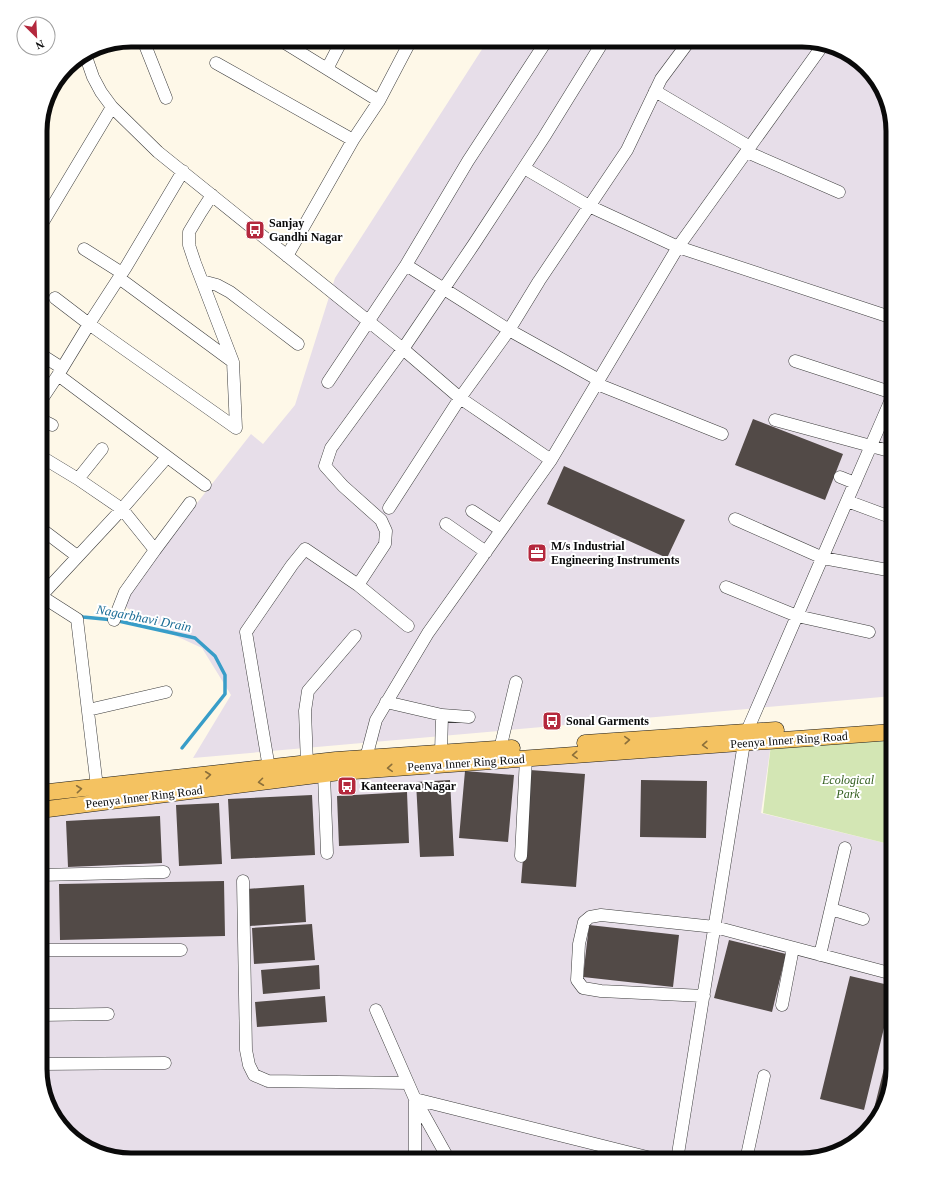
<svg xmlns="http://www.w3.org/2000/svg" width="933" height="1200" font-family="'Times New Roman',serif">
	<rect width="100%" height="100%" fill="#fef8e8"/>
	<path fill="#e7dee9" d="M488,40H808L848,52L878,81L893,131V696L193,758L231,695L202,648L163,630L119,603L251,434L263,444L295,405L335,278Z
		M771,744L761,813L893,845V1069L881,1114L852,1145L802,1160H131L86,1148L55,1119L49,1097L50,806Z"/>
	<path fill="#d3e6b4" d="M893,741V845L763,813L771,744Z"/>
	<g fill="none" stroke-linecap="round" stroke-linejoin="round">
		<path stroke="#389dc8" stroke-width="3.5" d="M40,581L45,587
			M79,615L83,617L114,620L195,638L215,656L225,675V694L182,748"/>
	</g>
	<path fill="#524a47" d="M753,419L843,454L825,500L735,465Z
		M564,466L685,520L667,558L547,504Z
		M530,770L585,774L576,887L521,883Z
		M465,771L514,775L508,842L459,838Z
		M450,780L454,856L420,857L416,782Z
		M641,780L707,781L706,838L640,837Z
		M407,792L409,843L339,846L337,796Z
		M312,795L315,855L231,859L228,799Z
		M219,803L222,864L179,866L176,805Z
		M160,816L162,863L68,867L66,821Z
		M224,881L225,936L60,940L59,884Z
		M304,885L306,922L250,926L247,889Z
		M312,924L315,960L254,964L252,928Z
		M589,925L679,935L673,987L583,977Z
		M729,940L786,954L772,1012L714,998Z
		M319,965L320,989L263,994L261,970Z
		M850,976L893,986V991L864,1110L820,1099Z
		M325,996L327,1022L257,1027L255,1002Z
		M892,1036L893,1069L881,1114L874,1122L871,1121Z"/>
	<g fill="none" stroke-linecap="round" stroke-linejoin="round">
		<g stroke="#3d3d3d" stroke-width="13">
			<path id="minor" d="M143,40L166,98
				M280,40L379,101
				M85,54L93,77L101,92L112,107L158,152L403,349L460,398L551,460
				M216,63L353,140L379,101L411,40
				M327,69L342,40
				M655,91L750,147
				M747,152L839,192
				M524,168L589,206L678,247L893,318
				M40,227L112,107
				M84,249L122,273
				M287,256L353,140
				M406,265L509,330L599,380
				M119,278L233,362
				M202,281L217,285L230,292L298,344
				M55,298L89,324L236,428L233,362L195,263L189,245V232L201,212L212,195
				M40,354L62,368
				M795,361L893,393
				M58,375L205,485
				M328,382L406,265L468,161L547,40
				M597,384L722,434
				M40,402L58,375L89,324L126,267L183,171
				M40,419L52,425
				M775,420L893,452
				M40,456L78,479L122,509L155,550L125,592L114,620
				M840,477L855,483
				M78,479L102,449
				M847,501L893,518
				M389,508L460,398L509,330L539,281L627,150L661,79L690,40
				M472,511L501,530
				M735,519L823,558L893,571
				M446,524L486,552
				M40,528L77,556
				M155,550L190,503
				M358,585L385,544L386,531L381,520L343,486L325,466L331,448L403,349L474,244L544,137L604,40
				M726,587L797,616L869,632
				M386,702L442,715L441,753
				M88,710L166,692
				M442,715L469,717
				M500,749L516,682
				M307,764L305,711L308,691L355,636
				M366,765V758L376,720L428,633L551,460L678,247L823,45
				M269,768L246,632L292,565L305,549L358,585L408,626
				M324,774L327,853
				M97,787L77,619L41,596L122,509L167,457
				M521,856L526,758
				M40,875L164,872
				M243,881L246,1050L249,1065L254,1075L268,1081L408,1083
				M831,909L863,919
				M40,950H181
				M820,955L845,848
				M704,996L601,991L583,988L577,980L579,944L584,922L590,917L601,915L715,927L893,974
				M782,1005L793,948
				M376,1010L415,1099L449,1160
				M40,1015L108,1014
				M40,1064L165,1063
				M415,1099L659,1160
				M415,1160V1101
				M677,1160L744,743L747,731L893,395
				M746,1160L764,1076"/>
		</g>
		<g stroke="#1b1b1b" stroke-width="17">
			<path id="major" d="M585,743L776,730
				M40,793L336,760L512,748
				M40,810L340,772L893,732"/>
		</g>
		<use href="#minor" stroke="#fff" stroke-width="12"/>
		<use href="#major" stroke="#f4c261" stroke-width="16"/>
	</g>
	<defs><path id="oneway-chevron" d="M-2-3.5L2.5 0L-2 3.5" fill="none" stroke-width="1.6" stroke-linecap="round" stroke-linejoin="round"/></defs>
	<g stroke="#8b6f3a">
		<use href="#oneway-chevron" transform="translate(627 740) rotate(-4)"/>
		<use href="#oneway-chevron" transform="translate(705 745) rotate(176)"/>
		<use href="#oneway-chevron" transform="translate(575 755) rotate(176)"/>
		<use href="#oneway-chevron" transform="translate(390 768) rotate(176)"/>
		<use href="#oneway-chevron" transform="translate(208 775) rotate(-6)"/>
		<use href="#oneway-chevron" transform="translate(261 782) rotate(173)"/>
		<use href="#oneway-chevron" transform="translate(79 789) rotate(-6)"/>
	</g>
	<defs>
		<g id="bus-square" transform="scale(1)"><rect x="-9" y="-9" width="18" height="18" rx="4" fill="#b4283d" stroke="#fff"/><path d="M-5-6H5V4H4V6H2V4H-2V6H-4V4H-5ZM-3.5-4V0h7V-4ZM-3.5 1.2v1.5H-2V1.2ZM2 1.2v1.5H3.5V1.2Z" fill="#fff"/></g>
		<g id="office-square" transform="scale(1)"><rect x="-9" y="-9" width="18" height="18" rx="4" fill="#b4283d" stroke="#fff"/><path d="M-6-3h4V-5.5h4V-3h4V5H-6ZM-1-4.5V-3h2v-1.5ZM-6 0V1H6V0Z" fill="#fff"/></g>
	</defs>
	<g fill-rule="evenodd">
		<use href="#bus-square" x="255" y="230"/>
		<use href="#office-square" x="537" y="553"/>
		<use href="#bus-square" x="552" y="721"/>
		<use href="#bus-square" x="347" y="786"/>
	</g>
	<g text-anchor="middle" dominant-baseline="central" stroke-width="4" stroke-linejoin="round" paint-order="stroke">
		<g font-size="12" font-weight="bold" fill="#0a0a0a" stroke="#fff" text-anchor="start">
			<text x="269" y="223">Sanjay<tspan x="269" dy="14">Gandhi Nagar</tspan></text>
			<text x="551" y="546">M/s Industrial<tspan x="551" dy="14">Engineering Instruments</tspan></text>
			<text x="566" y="721">Sonal Garments</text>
			<text x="361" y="786">Kanteerava Nagar</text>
		</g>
		<g font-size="12" fill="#0a0a0a" stroke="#fff">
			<text transform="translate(789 740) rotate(-4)">Peenya Inner Ring Road</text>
			<text transform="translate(466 763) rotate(-4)">Peenya Inner Ring Road</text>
			<text transform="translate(144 797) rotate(-7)">Peenya Inner Ring Road</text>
		</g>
		<g font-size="12" font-style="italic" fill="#325e1e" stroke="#fff">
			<text x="848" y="780">Ecological<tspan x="848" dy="14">Park</tspan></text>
		</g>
		<g font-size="13" font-style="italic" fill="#196c96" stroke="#fff">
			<text transform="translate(144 618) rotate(11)">Nagarbhavi Drain</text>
		</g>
	</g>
	<path d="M0 0H933V1200H0ZM131 47H802A84 84 0 0 1 886 131V1069A84 84 0 0 1 802 1153H131A84 84 0 0 1 47 1069V131A84 84 0 0 1 131 47Z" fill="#fff" fill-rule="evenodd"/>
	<path fill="none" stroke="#0a0a0a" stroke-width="5" d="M131 47H802A84 84 0 0 1 886 131V1069A84 84 0 0 1 802 1153H131A84 84 0 0 1 47 1069V131A84 84 0 0 1 131 47Z"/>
	<g transform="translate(36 36) rotate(156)"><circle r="19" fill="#ffffff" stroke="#9d9d9d"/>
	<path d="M0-3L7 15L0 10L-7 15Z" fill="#b4283d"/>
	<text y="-6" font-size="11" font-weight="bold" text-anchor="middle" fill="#0a0a0a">N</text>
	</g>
</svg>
